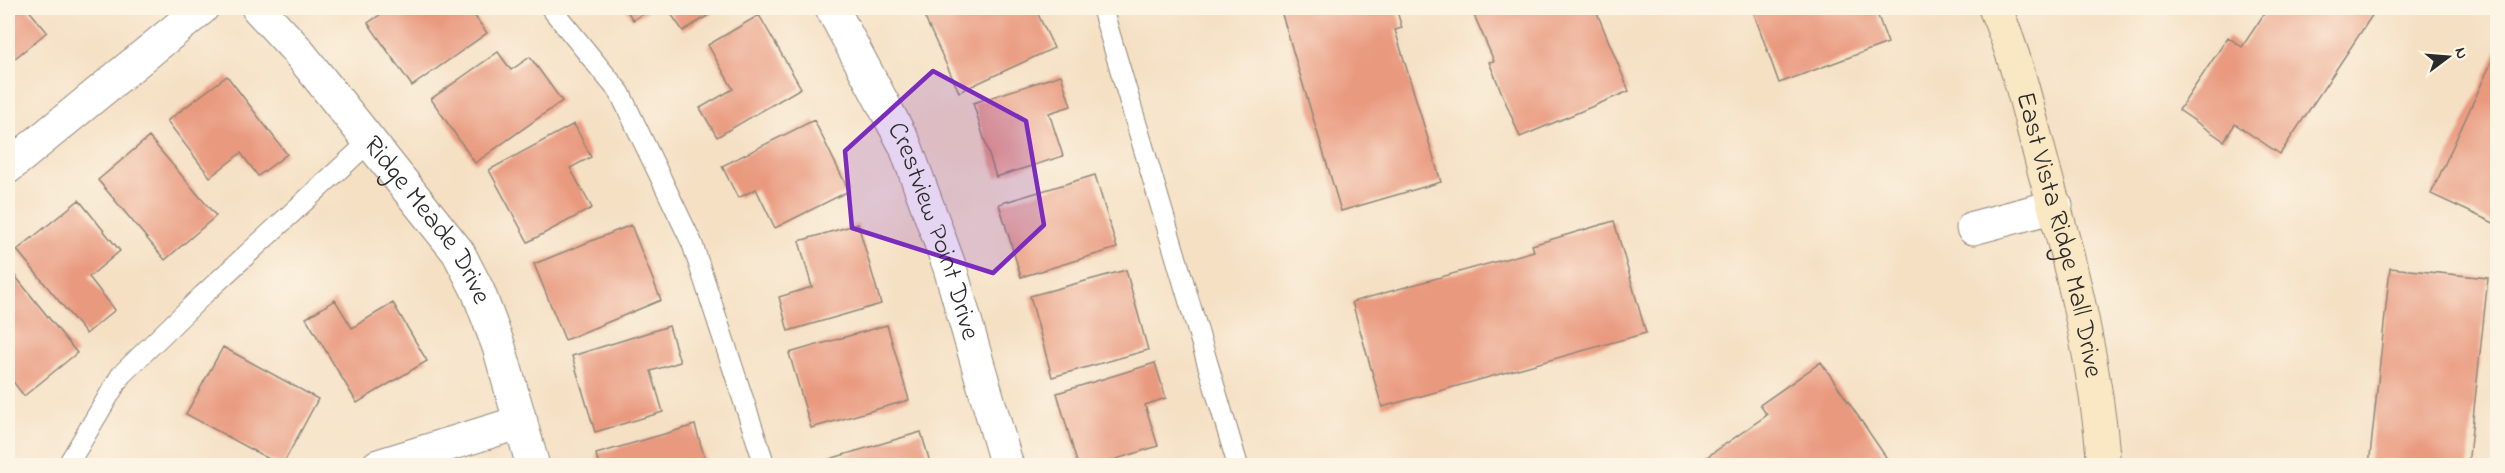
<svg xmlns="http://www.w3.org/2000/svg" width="2505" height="473" font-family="'Indie Flower',sans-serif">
	<rect width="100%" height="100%" fill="#fcf5e5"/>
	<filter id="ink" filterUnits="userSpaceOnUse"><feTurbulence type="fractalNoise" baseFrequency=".0167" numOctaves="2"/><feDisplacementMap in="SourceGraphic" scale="12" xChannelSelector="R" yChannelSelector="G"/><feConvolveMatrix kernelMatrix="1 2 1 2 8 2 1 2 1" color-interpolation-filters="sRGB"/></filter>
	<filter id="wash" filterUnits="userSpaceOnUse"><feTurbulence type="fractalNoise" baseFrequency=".008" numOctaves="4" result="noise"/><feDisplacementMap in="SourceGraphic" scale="24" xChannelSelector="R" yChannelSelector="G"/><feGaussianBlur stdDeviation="1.35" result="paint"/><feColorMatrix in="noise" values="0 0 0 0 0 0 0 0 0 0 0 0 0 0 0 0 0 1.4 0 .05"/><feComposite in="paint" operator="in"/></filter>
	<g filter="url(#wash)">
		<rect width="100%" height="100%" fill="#f5e0c4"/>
		<g id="blocks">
			<path fill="#e9997e" d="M8,8H27L47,32L8,64Z
				M390,8H469L487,33L412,86L368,23Z
				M625,8H653L633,20Z
				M667,8H720L683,31Z
				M942,8H1035L1054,48L959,92L924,16Z
				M1280,8H1396L1402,28L1395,30L1441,182L1341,211Z
				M1471,8H1595L1629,91L1520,137L1489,62L1494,61Z
				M1752,8H1875L1888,43L1779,83Z
				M2268,8H2377L2280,154L2235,124L2224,141L2179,110L2228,37L2242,47Z
				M759,15L801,88L717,137L700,108L733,89L708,45Z
				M2498,48V225L2431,194Z
				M498,52L511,70L530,57L562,101L475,163L431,99Z
				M1061,75L1071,106L1049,113L1063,156L996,177L973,103Z
				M227,76L287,154L258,176L241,153L210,177L167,121Z
				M814,120L849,191L775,228L756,189L738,198L722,166Z
				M574,124L591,157L570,168L592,208L528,242L489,170Z
				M149,137L216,216L165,260L98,180Z
				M1095,175L1117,248L1021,277L999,204Z
				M79,200L120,251L89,277L115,310L86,334L17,250Z
				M1614,221L1646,333L1382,407L1352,302L1534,251L1532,245Z
				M858,224L881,304L788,331L779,297L812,287L799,241Z
				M631,225L661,300L565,340L534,264Z
				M8,267L77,353L24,396L8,375Z
				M2390,268L2488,278L2468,466H2369Z
				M1126,270L1148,350L1052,377L1030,296Z
				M335,300L352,328L393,303L427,361L357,403L306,318Z
				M887,325L909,400L811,428L789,353Z
				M669,326L680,362L651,371L663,412L595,432L572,356Z
				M223,347L318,399L282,466L186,414Z
				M1821,362L1886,457L1873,466H1694L1767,415L1760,405Z
				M1155,363L1166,398L1145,405L1158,446L1094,466H1078L1057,393Z
				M695,425L707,466H599L596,454Z
				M921,432L931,466H820L819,462Z
				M177,461L194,464V466H176Z"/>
		</g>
	</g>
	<g filter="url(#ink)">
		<use href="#blocks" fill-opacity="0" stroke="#908678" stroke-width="1.5"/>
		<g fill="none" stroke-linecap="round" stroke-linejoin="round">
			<g stroke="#908678" stroke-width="22">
				<path id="lane" d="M551,8L620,93L692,243L765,466
					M1102,8L1238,466
					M67,466L121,375L203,295L370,141"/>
			</g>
			<g stroke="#908678" stroke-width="35">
				<g id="street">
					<path id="s1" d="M258,8L296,49L458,252L478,291L499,347L533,466"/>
					<path id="s2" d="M832,8L905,145L950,268L1007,466"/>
					<path d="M8,167L202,8"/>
					<path d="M1973,228L2056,206"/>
					<path d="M378,466L521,422"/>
				</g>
			</g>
			<g stroke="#908678" stroke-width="35">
				<g id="secondary">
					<path id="s3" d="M1995,8C2018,61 2030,118 2045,174C2073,270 2096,366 2104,466"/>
				</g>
			</g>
			<use href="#lane" stroke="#fff" stroke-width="20"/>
			<use href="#street" stroke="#fff" stroke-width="33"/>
			<use href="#secondary" stroke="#fae7c3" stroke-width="33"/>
		</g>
	</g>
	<path fill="#7b2cbf" fill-opacity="0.2" stroke="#7b2cbf" stroke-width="4.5" stroke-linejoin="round" d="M933,71L1026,121L1044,225L993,273L852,228L845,151Z"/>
	<g text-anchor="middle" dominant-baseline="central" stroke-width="6" stroke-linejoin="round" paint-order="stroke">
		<g font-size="27" fill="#2b2b2b" stroke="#fcf5e5">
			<text stroke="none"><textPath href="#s1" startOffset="272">Ridge Meade Drive</textPath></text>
			<text stroke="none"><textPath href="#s2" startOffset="246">Crestview Point Drive</textPath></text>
			<text stroke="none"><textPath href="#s3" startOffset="236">East Vista Ridge Mall Drive</textPath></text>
		</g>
	</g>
	<rect width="2505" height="473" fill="none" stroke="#fcf5e5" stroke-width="30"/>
	<g transform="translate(2448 57) rotate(74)" stroke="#fcf5e5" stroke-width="4.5" paint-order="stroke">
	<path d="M0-4.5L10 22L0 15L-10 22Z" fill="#2b2b2b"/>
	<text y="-9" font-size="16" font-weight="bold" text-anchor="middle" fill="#2b2b2b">N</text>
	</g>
</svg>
